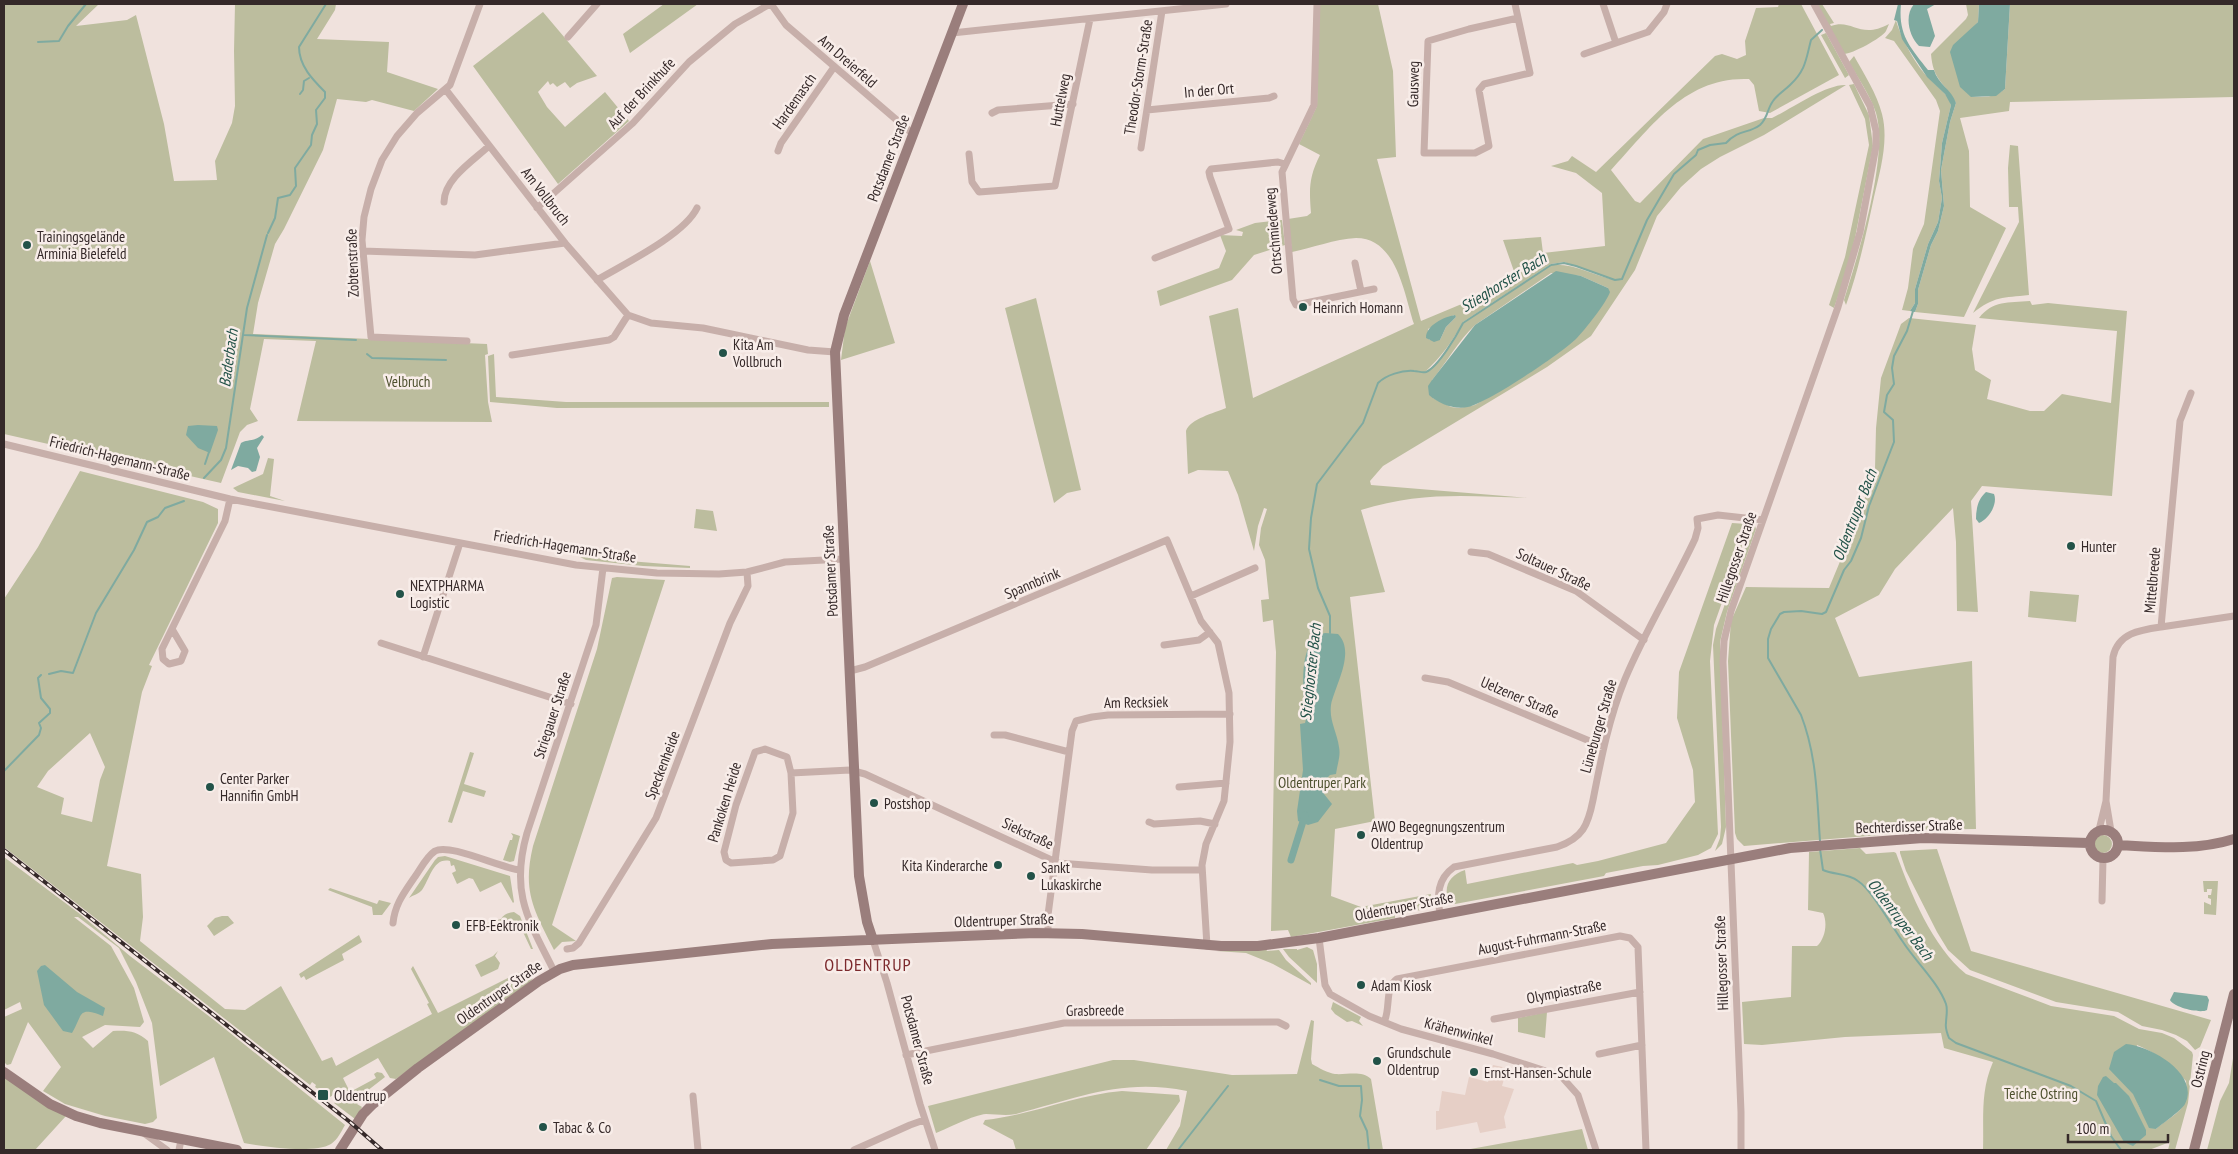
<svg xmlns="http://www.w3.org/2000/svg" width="2238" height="1154" font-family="'PT Sans Narrow',sans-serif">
	<rect width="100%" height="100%" fill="#f0e2dd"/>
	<path fill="#bcbd9e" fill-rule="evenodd" d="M4,4H99L76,26L127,20L136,15L164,124L174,181L217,180L215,161L232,123L235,106L234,51L235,4H336L335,10L317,39L389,42L387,72L438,89L414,111L372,100L366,102L337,99L323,150L284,229L275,244L258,303L253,334L487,344L488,354L485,355L488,402L492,422L297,421L316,341L264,339L250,409L258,421L247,425L240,432L221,483L4,434Z
		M664,4H698L630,53L623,34Z
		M1319,4H1378L1393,71L1396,157L1377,159L1421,321L1500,288L1516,277L1503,240L1541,237L1543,253L1605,246L1602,193L1576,173L1551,166L1568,161L1572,156L1596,172L1715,56L1722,54L1737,59L1746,55L1745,41L1756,8L1778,7L1779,4H1801L1839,75L1770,113L1759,111L1754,85L1749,79C1685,76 1650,128 1611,170L1635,201L1640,203L1643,200L1703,139L1764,118H1772C1791,109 1826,84 1846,85L1764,135L1720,157L1701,169L1681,187L1657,216L1635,270L1591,336L1547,367L1383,466L1370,481L1371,485L1530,498C1470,496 1420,491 1361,510L1385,592L1350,597L1375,821L1335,829L1331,896L1361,907L1431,894L1429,904L1426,909L1395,915V918L1291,937L1288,930L1271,931L1276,652L1273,620L1263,622L1261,600L1269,599L1265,560L1259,545L1261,528L1267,509L1264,508L1258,526L1254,551L1238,495L1228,471L1198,470L1188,474L1186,431C1190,419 1214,413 1226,408L1209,316L1238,308L1253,398L1414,324C1404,294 1397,238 1356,238C1335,239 1312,248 1292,252L1288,219L1307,216L1311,213C1309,188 1309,177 1320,155L1299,144L1317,106ZM1564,262L1616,280C1593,276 1575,263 1551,265L1463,323C1454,340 1442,362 1425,372C1440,358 1453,341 1463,322L1551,264ZM1551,273L1581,276L1608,288L1539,366L1475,405L1459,408L1451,407L1433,398L1432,380C1447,362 1458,341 1475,325ZM1454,315L1456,317L1446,327L1440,340H1429L1428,329Z
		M1817,4H1822L1834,23L1830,24L1831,26C1852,18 1860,40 1889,24C1888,26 1887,29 1886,31C1882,38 1852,54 1844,54Z
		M1966,4H1979L1978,22L1971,30V97C1985,97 1994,98 2005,89L2010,4H2234V97L2010,102L2009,111L1960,118L1969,151L1970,207L2006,228L1964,317L1915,312L1918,304V290L1931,245L1938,231L1944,206L1941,170L1950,122L1956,103C1944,82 1933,80 1931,54L1966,19L1968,15Z
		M543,12L597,76L577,83L570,88L565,82L557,87L553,83L550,85L548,81L538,92L547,107L565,127L605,92L629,121L558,184L473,66Z
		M1896,20C1900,36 1917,68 1929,78C1936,86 1949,94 1951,105L1942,143L1939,181L1942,198L1938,222L1928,244L1915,289V303L1910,311L1902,310L1908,288L1913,249L1924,224L1940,111L1936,100L1894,41L1885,38L1892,30Z
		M1826,33L1849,75L1845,78L1821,35Z
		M1854,56C1864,74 1877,94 1882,114C1889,141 1880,171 1874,197C1866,234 1859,269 1846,305L1844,300C1858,255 1889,157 1876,113C1870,95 1858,78 1849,62Z
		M1854,84L1869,115L1873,146L1855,238L1847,270L1834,308L1829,305L1845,257L1869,145L1865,119L1849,85Z
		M2010,145L2018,146L2029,295C2003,298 1994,296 1973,313L2019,222L2018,207H2009L2008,168Z
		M1282,220L1285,245L1254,255L1232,280L1160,306L1157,291L1219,268L1226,251L1220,235L1242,236L1243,232L1236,230L1255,223Z
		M870,261L895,343L841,360L845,328Z
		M1036,298L1081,490L1067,493L1054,503L1005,308Z
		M2030,301L2032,305L2048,303L2127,311L2112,496L1982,486L1971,501L1978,612L1957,611L1956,542L1953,508L1895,569L1879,595L1835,618L1859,677L1972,661L1976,829L1898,830L1897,833L1892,834L1744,846L1737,839L1735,833L1728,661L1731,621L1746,587L1829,588L1856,523L1875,469L1876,428L1881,378L1901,324L1909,318L1976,325L1972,349L1975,370L1991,380L1987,399L2030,411H2044L2062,394L2111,403L2117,331L1979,318C1993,300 2008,303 2030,301Z
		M494,354L496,397L566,402H829V407L557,408L490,402L488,356Z
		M268,458L274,459L270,496L285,501L238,492L233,488L263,474Z
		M80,471L203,502L218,509V523L149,665L152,666L142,692L107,866L141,874L143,917L140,941L225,1009L245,1010L281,986L322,1061L332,1057L336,1066L432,1014L427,1004L429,1003L411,969L413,966L438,1013L538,963V970L530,982L396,1079L390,1078L378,1058L343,1078L350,1092L376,1078L374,1074L377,1072L382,1073L385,1077L367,1091L357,1104L362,1107L355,1119L334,1103L339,1100L333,1095L330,1097L315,1087L316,1085L312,1082L310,1085L4,847V599L38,547ZM90,733L105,767L100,780L92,822L61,814L64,798L37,787L48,771Z
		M696,509L713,511L717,531L694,528Z
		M1732,523L1747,524L1749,526L1714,625L1710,661L1718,834L1711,848L1698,855L1658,865L1643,866L1606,873L1604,876L1455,904L1450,903C1442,888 1449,875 1465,870L1467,884L1573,863L1577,865L1598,861L1666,843L1695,802L1693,770L1677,718L1679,672Z
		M1754,523L1756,529L1727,612L1720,642L1726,827L1722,844L1715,851L1720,838L1721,827L1713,645L1716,629Z
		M580,557L690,566V568L643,566L586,560Z
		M617,577L665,580L552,925L576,941L562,942L554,950C534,910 522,892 533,846L597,649L612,578Z
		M2030,591L2079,595L2076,622L2028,617Z
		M470,752L474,753L464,784L486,791L484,797L463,791L452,823L448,822Z
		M511,833L520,836L514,861L510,862L503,860L510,840H512L513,836Z
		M2094 844a9 9 0 1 1 18 0a9 9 0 1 1-18 0Z
		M1860,848L1866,854L1894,852L1896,853C1911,894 1932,946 1966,974L2051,1006L2114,1016L2139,1029L2162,1033L2174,1038L2192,1052L2193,1055L2188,1103L2175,1150H2168L2170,1142L2149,1150H1983C1984,1118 1980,1092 1993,1062L1944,1048L1941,1033L1845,1037L1762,1045L1744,1044L1742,1002L1791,997L1792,946H1817C1825,939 1828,923 1823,913L1808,910L1809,852ZM2137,1045C2157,1053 2171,1065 2186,1081C2189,1112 2177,1111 2156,1129C2127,1101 2134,1081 2137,1045Z
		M1937,849L1971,951L2211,1020L2200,1047L2195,1050L2187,1041L2176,1035L2162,1030L2142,1026L2118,1012L2056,1002L1970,970L1948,950L1937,932L1906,871L1900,853V851Z
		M445,856L510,876L514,902L513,903L501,882L480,892L473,879L469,878L457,884L452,873L456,871L454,865L451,866L450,861C433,857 430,879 422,890C419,894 413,895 409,898L435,860L438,857Z
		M4,857L80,914L130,956L214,1020L345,1125C341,1132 338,1139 331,1144C314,1154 266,1147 244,1143L214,1057L160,1086L152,1023L136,982L119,948L78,917H74L111,946L134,988L144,1022L140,1027L105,1025L82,1037L93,1048L113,1031C127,1030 137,1031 148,1041L157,1118L153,1122L145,1124L105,1116L65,1104L43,1091L61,1067L28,1022L11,1064L7,1065L4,1062V1017L22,1009L20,1002L4,1010Z
		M2203,881H2218L2216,915L2204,914V902L2211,905V899L2208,898V895H2211L2212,889H2207V892H2204Z
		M330,888L377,904L379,900L391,903L382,915H373L372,907L328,890Z
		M514,912L520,916L533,949H531L523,932L512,929L504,920L490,928L487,923L501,919C504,914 508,913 514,912Z
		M222,916H228L234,923L214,936L207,926L215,918Z
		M359,935L362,942L342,954L344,960L306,980L304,976L301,978L299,974Z
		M1307,947L1313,950L1317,964V983L1289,957L1283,949H1297V950Z
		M1266,949L1267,951L1279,950L1286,960L1311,983V985L1273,964L1246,953L1216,951Z
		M498,951L495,956L500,963L498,969L481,977L475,965L493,956Z
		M1333,1002L1361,1017L1359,1021L1363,1026L1352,1021L1347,1022L1335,1014L1331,1009Z
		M1547,1012L1545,1038L1518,1032V1018Z
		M1311,1020L1314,1021L1311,1059L1312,1064C1319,1068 1328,1073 1335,1074C1347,1075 1362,1070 1371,1079L1383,1150H1166L1180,1126L1187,1091C1122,1078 1078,1098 1016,1114C1005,1116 996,1114 986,1114C973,1115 949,1128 936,1133L928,1106L1113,1060H1134L1232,1075L1297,1074Z
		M2234,1052V1150H2207L2220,1101L2229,1083Z
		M4,1077L66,1116L35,1150H4Z
		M1122,1091L1179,1095L1180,1101L1146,1150H1016L1013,1140L983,1124L985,1120C1032,1115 1075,1095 1122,1091Z
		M1582,1129L1588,1150H1465Z"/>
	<path fill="#e6cfc6" d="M1493,1065L1507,1068L1502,1086L1514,1089L1504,1117L1506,1128L1480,1133L1477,1122L1436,1130V1111H1439L1442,1091L1465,1095L1469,1077L1488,1082Z"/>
	<path fill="#7faaa0" d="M1898,4H1901C1898,35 1910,47 1928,70H1934C1938,84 1952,90 1956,103L1950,122L1941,170L1944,206L1938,231L1931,245L1918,290V304L1915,312L1910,311L1915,303V289L1928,244L1938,222L1942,198L1939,181L1942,143L1951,105L1945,94L1927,77L1913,56L1902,39L1897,21L1894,20Z
		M1914,4H1936L1927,9L1935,36L1930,47L1919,46C1909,36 1904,16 1914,4Z
		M1979,4H2010L2005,89L1996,96L1971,97L1960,87L1950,52L1953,45L1978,22Z
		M1556,271L1581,276L1608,288L1610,292C1607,302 1584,331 1576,339C1559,355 1489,402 1468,407C1455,410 1439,404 1429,395L1428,386L1432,380L1475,325Z
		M1455,315L1456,317L1446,327L1440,340L1434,342L1426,338C1426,325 1444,317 1455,315Z
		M198,425L217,426L218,430L210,453L198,448L186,435L188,426Z
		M262,435L264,437L257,448L260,457L256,471L252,472L248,468L238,466L231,470L241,443C246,439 254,442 262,435Z
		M1986,492L1994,494C1998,504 1989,519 1979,523L1976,519C1976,509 1978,499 1986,492Z
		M1325,633L1338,634C1356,652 1335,685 1331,705C1329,721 1337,732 1339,747C1341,756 1337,765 1336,774L1330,775L1323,782L1325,783L1324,794L1332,804L1318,822L1308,825L1298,821L1297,811L1303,770L1300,724L1305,723L1308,711H1304C1304,688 1297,640 1325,633Z
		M45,965L77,992L105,1008L103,1016C77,1006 83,1015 72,1033L63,1031L44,1005L37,971L41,966Z
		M2174,992L2207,996L2209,1000L2207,1010C2200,1014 2173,1007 2170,1000Z
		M2126,1044C2151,1046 2200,1074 2185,1104C2182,1110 2162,1124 2156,1129L2149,1128L2133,1094L2109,1069L2114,1052Z
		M2106,1076L2114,1083H2116L2129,1096L2146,1130V1135L2133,1146L2124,1142L2097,1095L2098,1086L2103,1077Z"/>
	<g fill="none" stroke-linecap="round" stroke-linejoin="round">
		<path stroke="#7faaa0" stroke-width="2" d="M38,42L59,41L68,26L86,4
			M300,94L303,90L304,81L309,78
			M268,233L275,218L278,198L290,195L296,186L295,168L311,145L312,135L317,124L316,110L325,98V92C313,80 299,66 299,47L326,4
			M244,335L356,340
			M367,354L372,358L446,360
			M205,464L209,452
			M204,478L221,460L226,448L247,308L267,235
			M1330,633V616L1318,588L1309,549L1311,518L1317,484L1363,423L1378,383C1386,375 1402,370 1414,371C1418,371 1422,373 1426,372C1438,367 1457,335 1463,323L1551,265L1564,263L1576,266L1615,280L1622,279L1647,220L1674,174L1696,155L1698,150L1710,145L1726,143C1739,129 1748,134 1760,125C1768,118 1767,109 1773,101C1777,95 1785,90 1790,85C1806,70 1806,59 1811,40L1822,30
			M49,674L61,671L73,673L96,613L134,550L147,522L158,517L165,508L184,501
			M4,771L39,735L41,728L39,723L50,713V709L41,698L38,678L41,675
			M1820,841C1817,798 1817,756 1801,715L1768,658V639L1771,629L1780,614L1784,612L1801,611L1822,614L1826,612L1844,570L1851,561L1861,538L1869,506L1894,442L1893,420L1884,412L1887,395L1894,384L1892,368L1894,356L1907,331L1913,311
			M1820,849L1823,870C1834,875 1847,873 1858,881C1872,890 1893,928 1903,942C1916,962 1938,982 1946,1004C1948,1010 1946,1017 1946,1023C1945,1028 1947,1033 1949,1038L1956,1043L2071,1086L2096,1101L2111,1136L2121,1150
			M1320,1080L1339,1086H1361L1362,1100L1360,1116L1367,1131L1369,1150
			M1178,1150L1228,1086"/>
		<path stroke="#7faaa0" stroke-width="7" d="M1291,860L1305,815"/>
		<path stroke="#c7afaa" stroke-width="7" d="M771,4L786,25L913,134
			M1317,4L1314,105L1282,172L1293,299L1296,305L1374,289
			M1515,4L1530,73L1484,84L1479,90L1489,146L1475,153H1424L1428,41L1469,29L1518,18
			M1603,4L1616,43
			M952,33L1226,4
			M568,37L597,4
			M1584,54L1648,32L1664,12L1667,4
			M446,90L565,243L628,315L651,323L703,328L808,350L835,352
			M1147,110L1269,98L1274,96
			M992,113L998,110L1073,104
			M1141,148L1162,11
			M778,151L781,143L834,67
			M969,154L972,182L979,192L1055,186L1090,19
			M444,202C444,179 474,160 489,146
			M537,208L633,123L689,62L735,24L770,4
			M363,251L475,255L565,243
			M1155,258L1229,229L1210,177L1209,172L1211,169L1278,162L1285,164
			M1355,263L1361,291
			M597,280C624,264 684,235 697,208
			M467,341L371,337L362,240L364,217L371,189L382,160L397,136L417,113L450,85L480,4
			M512,355L609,340L614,337L628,315
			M4,444L230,499L576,565L657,573L719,574L747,572L785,562L844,559
			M1471,552L1488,554L1576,591L1644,640
			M1191,596L1255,568
			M2161,627L2234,616
			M172,629L185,651L181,661L169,664L163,659L162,649L225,521L230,499
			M381,643L571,704
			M1164,645L1199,640L1210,632
			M423,657L460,543
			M850,671L865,667L1167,540L1201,621L1218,643L1229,693L1230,742L1224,801L1206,844L1202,865L1207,946
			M1425,678L1448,682L1604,747
			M994,735H1005L1069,752
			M791,773L793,813L780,856L773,860L731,863L726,860L724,852L736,805L755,752L765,749L787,757L791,773L850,770L865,774L1058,863L1152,870H1202
			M1179,787L1226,783
			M1149,822L1154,824L1200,821L1215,824
			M2099,830L2106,801
			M2111,831L2106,801L2113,657C2118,633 2140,630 2161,627L2180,421L2191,393
			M2102,901L2103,859
			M1440,914C1437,896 1437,879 1454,867L1557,847C1583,838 1588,825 1593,800C1601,759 1609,718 1625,679C1645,631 1673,586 1695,539L1698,528L1697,519L1718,515L1763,520
			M393,923C395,904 404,893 414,878C420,870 426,857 435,851C450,843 500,868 520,870
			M1048,933V915L1072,731L1076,721L1092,717L1108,715L1230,714
			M1319,938L1325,985L1330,994L1369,1016L1401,1029L1493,1054L1561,1076L1578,1095L1596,1150
			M873,940L887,983L920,1104L935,1150
			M567,949L573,948L579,943L656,818L730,623L748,586L747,572
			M554,971C528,919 510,893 527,833L596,625L603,568
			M1494,1019L1640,992
			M1384,1022C1391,1009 1384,988 1397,979L1620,936L1630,938L1638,947L1646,1150
			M1599,1054L1642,1045
			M906,1055L1064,1023L1278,1022L1286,1026
			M693,1096L698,1150
			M145,1134L167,1150
			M179,1150L181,1140
			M854,1150L910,1125L924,1120
			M1741,1150V1112L1723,662L1724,641L1731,611L1838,307L1860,232L1876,146V131L1870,106L1814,4"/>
		<path stroke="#9a7e7c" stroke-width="10" d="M2090 844a14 14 0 1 1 28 0a14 14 0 1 1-28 0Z
			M2118,845C2157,847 2196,851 2234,839
			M873,940L867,922L859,876L835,352L844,315L963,4
			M4,1072L50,1104L76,1116L100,1123L237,1150
			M340,1150L363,1114L373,1104L418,1068L539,981L560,969L573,965L772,944L1036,933L1082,934L1221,946H1258L1319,938L1790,848L1923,838L2089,843
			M2194,1150L2234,994"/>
		<g stroke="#352929" stroke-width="4">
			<path id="rail" d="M4,850L350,1122L382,1150"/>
		</g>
		<use href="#rail" stroke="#f8ede9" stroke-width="2" stroke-dasharray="5.5" stroke-linecap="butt"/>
	</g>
	<g fill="#225248" stroke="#f8ede9" stroke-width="2">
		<circle cx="27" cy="245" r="5"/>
		<circle cx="1303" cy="307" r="5"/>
		<circle cx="723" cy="353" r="5"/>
		<circle cx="2071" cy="546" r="5"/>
		<circle cx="400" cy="594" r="5"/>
		<circle cx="210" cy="787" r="5"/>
		<circle cx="874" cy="803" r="5"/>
		<circle cx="1361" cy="835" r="5"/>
		<circle cx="998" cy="865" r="5"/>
		<circle cx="1031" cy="876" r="5"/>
		<circle cx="456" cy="925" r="5"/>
		<circle cx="1361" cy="985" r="5"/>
		<circle cx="1377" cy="1061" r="5"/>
		<circle cx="1474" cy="1072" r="5"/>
		<rect x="317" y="1089" width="12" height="12" rx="2.5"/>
		<circle cx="543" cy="1127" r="5"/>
	</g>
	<g text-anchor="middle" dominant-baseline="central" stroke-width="5" stroke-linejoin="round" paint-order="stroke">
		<g font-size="15" fill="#352929" stroke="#f8ede9">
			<text transform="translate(848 61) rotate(41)">Am Dreierfeld</text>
			<text transform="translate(1138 77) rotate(-81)">Theodor-Storm-Straße</text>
			<text transform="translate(1413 84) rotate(-89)">Gausweg</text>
			<text transform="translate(1209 90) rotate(-5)">In der Ort</text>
			<text transform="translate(641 93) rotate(-47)">Auf der Brinkhufe</text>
			<text transform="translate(1060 100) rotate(-79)">Huttelweg</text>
			<text transform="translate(794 101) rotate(-55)">Hardemasch</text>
			<text transform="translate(888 158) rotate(-69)">Potsdamer Straße</text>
			<text transform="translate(546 196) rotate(52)">Am Vollbruch</text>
			<text transform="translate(1273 231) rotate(-95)">Ortschmiedeweg</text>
			<text transform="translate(352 263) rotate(-92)">Zobtenstraße</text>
			<text transform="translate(120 458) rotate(14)">Friedrich-Hagemann-Straße</text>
			<text transform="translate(565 546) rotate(9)">Friedrich-Hagemann-Straße</text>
			<text transform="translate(1736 557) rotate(-71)">Hillegosser Straße</text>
			<text transform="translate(1554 569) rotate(25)">Soltauer Straße</text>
			<text transform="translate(830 571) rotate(-93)">Potsdamer Straße</text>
			<text transform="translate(2152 580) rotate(-85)">Mittelbreede</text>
			<text transform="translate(1032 583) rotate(-23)">Spannbrink</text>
			<text transform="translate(1520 697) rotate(23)">Uelzener Straße</text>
			<text transform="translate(1136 702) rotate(-1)">Am Recksiek</text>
			<text transform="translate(552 715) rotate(-72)">Striegauer Straße</text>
			<text transform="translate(1598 726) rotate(-74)">Lüneburger Straße</text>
			<text transform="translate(662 765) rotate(-69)">Speckenheide</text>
			<text transform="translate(724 802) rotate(-73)">Pankoken Heide</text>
			<text transform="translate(1909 826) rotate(-2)">Bechterdisser Straße</text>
			<text transform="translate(1028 833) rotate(25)">Siekstraße</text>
			<text transform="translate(1404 906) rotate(-11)">Oldentruper Straße</text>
			<text transform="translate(1004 920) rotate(-2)">Oldentruper Straße</text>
			<text transform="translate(1542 937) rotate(-11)">August-Fuhrmann-Straße</text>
			<text transform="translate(1721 963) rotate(-92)">Hillegosser Straße</text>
			<text transform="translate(1564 991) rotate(-11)">Olympiastraße</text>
			<text transform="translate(499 992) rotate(-35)">Oldentruper Straße</text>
			<text transform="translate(1095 1010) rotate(-1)">Grasbreede</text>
			<text transform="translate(1459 1031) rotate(15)">Krähenwinkel</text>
			<text transform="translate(918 1040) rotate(75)">Potsdamer Straße</text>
			<text transform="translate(2200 1069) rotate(-76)">Ostring</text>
		</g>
		<g font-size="15" fill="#352929" stroke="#f8ede9" text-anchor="start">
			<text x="37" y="236">Trainingsgelände<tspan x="37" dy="17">Arminia Bielefeld</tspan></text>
			<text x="1313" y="307">Heinrich Homann</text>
			<text x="733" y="344">Kita Am<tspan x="733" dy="17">Vollbruch</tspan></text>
			<text x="2081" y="546">Hunter</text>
			<text x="410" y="585">NEXTPHARMA<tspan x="410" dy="17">Logistic</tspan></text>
			<text x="220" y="778">Center Parker<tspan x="220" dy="17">Hannifin GmbH</tspan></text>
			<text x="884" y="803">Postshop</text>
			<text x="1371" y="826">AWO Begegnungszentrum<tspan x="1371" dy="17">Oldentrup</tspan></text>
			<text x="988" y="865" text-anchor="end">Kita Kinderarche</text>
			<text x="1041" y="867">Sankt<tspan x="1041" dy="17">Lukaskirche</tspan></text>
			<text x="466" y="925">EFB-Eektronik</text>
			<text x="1371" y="985">Adam Kiosk</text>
			<text x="1387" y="1052">Grundschule<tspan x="1387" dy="17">Oldentrup</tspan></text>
			<text x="1484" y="1072">Ernst-Hansen-Schule</text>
			<text x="334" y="1095">Oldentrup</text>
			<text x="553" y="1127">Tabac &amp; Co</text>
		</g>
		<g font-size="15" fill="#4e512f" stroke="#f8ede9">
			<text x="408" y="381">Velbruch</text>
			<text x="1322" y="782">Oldentruper Park</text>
			<text x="2041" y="1093">Teiche Ostring</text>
		</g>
		<g font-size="16" font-style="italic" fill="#225248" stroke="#f8ede9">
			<text transform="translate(1503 282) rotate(-32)">Stieghorster Bach</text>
			<text transform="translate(228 358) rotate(-82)">Baderbach</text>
			<text transform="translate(1854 515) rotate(-69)">Oldentruper Bach</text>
			<text transform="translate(1310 672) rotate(-84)">Stieghorster Bach</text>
			<text transform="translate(1901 919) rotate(53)">Oldentruper Bach</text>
		</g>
		<g font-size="18" letter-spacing="1" fill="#7c2a2d" stroke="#f8ede9">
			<text x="868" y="964">OLDENTRUP</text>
		</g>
	</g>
	<rect width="2238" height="1154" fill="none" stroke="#352929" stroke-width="10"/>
	<path d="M2068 1134v8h100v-8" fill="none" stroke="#352929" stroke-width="2.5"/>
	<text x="2076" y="1134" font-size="15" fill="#352929" stroke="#f8ede9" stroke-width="4" paint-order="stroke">100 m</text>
</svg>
